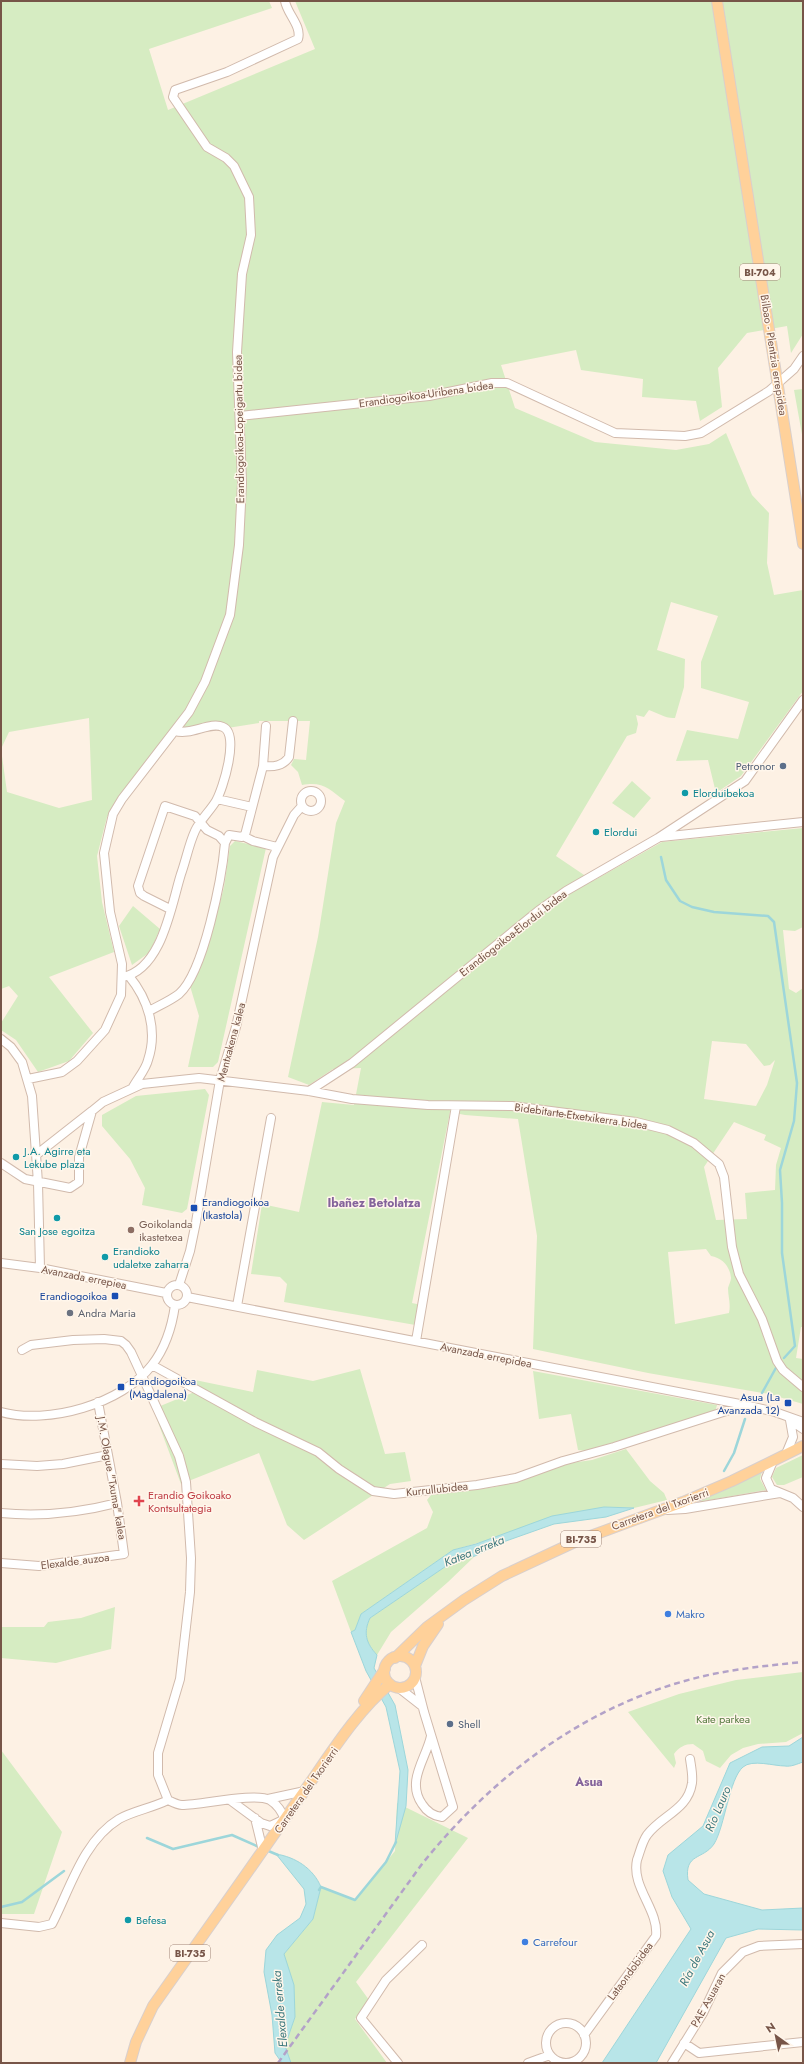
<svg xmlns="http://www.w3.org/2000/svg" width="804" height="2064" font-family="Jost,sans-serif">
	<rect width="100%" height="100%" fill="#fdf1e4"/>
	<path fill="#d6ecc2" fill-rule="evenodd" d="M1,1H269L272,8L149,49L168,110L315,49L295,1H803V334L791,353L787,326L747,333L718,368L722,407L700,421L696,401L642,397L643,379L581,370L576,350L501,365L515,408L595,442L676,450L709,444L726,433L752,495L769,513L767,563L774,595L803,590V691L741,776L716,793L708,760L676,761L687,730L738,739L749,702L701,688V662L718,616L671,602L657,650L685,659L684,687L675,718C666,719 658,713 649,710L644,717L636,715L638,724L636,733L627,736L556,856L593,881L662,842L803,828V927L795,931L783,930L789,989L796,993L803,988V1327H801L796,1358L803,1359V1404L769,1394L648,1373L533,1349L537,1236L518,1119L465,1115L450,1112L412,1303L426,1306L421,1326L284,1302L287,1284L280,1277L251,1274L262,1204L299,1212L322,1102L354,1105L361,1068L333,1069L309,1085L288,1077L318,937L336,823L345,801C329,789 323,781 302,785L298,772L291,765L294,759L306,760L310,721H259V723L164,738L127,787L107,817L97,856L102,902L114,952L49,977L93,1033L69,1061L38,1072L16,1040L1,1030V1023L18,996L9,986L1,989ZM89,718L92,800L59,808L7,792L1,749L9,732ZM712,1041L746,1044L764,1066L770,1065L775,1060L767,1085L756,1106L704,1099ZM734,1122L766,1135L764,1140L781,1148L776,1165L775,1190L745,1193L747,1219L716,1220L704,1167ZM706,1249L711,1256C722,1258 730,1266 731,1278C731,1281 729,1284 728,1288C728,1297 731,1303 729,1313L675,1324L668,1252Z
		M803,389V440L794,390Z
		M632,781L651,798L634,818L612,803Z
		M235,841L266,848L218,1062L213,1067H188L199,1016L190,986L204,955L216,918L224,887L230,846Z
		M133,906L160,929L150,952L132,965L119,926Z
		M205,1089L209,1095L187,1209L182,1213L142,1205L145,1188L130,1159L102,1126V1115L136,1096Z
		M360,1369L385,1454L405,1452L411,1481L390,1484L304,1540L287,1525L259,1453L181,1484L153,1409L192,1393L195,1380L253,1392L257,1370L313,1381Z
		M533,1371L717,1405L715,1412L587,1451L578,1450L571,1414L539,1419Z
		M626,1449L650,1481L664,1493L667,1500L634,1508L604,1507L453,1550L361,1614L355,1630L351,1632L332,1581L427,1528L433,1512L427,1500L431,1495L495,1487L529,1478L564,1464L592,1460Z
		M803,1455V1477L784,1485H777L772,1477L776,1468Z
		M762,1471L760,1479L766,1490L698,1502Z
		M475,1556L448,1582L391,1632L377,1655C366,1643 363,1633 370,1618L455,1560Z
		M115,1607L111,1649L56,1663L1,1658V1627H44L48,1622L81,1618Z
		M803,1672V1733L786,1742L758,1744L743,1748L731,1755L720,1768L706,1761L703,1751L693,1744C685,1744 679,1747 674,1754L676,1763L674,1768L628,1712L679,1694L736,1680Z
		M1,1750L62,1832L34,1914H1Z
		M397,1803L468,1838L356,1982L369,2000L355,2019L387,2063H291L285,2046L295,2017L284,1954L313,1919L321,1887L355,1900L395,1851Z"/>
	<path fill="#b8e5e8" stroke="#9dd6da" d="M604,1507L634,1508L606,1517L554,1524L506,1541L475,1556L455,1560L370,1618C363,1633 366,1643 377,1655L374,1668L395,1705L408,1770L406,1806L395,1845L400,1771L386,1707L366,1671L351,1632L355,1630L361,1614L453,1550L476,1544L552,1516Z
		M803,1737V1762C797,1764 791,1767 785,1766C774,1766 752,1759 743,1767C729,1779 725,1826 714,1844C703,1860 684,1853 688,1880L704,1894L762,1910L803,1908V1930L758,1929L726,1938L656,2063H602L691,1929L672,1897L663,1871L668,1855L703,1826L730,1763L762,1747L789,1746Z
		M276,1854C295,1857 313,1868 321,1887L313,1919L284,1954L294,1985L295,2017L285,2046L291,2063H282L275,2053L272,2015L264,1972L266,1950L277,1935L300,1918L306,1904L304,1889Z"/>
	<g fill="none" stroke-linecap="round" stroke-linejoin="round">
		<path stroke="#9dd6da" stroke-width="2.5" d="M661,857L666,880L680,901L692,907L714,912L768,916L774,922L797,1083L794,1121L780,1170L782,1203V1253L795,1346L784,1358
			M762,1393L777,1366
			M724,1471L734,1453L745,1419
			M147,1838L173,1849L232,1835L259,1847
			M266,1850L278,1855
			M319,1890L321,1887L355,1900L386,1862L396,1842
			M1,1907L22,1902L64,1871"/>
		<g stroke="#d1baac" stroke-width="10">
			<path id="minor" d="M240,416L429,396L492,383H507L615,433L685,436L701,433L769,391L794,369L803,356
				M263,766C274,767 283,766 289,757L293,721
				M301 801a10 10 0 1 1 20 0a10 10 0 1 1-20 0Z
				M217,799L252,807
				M243,836L253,841L277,847
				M661,837L803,822
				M225,843L229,835L242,837L245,835L263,766L266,726
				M129,976C148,999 158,1030 148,1060C146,1069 138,1078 133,1087
				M123,977C162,969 171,906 181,874C186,860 189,844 195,831C200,820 210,811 216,801C223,789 240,734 223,727C210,721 191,736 175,731
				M149,1011C158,1006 170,1001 179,994C204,972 222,877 225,843L219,836L207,830L195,816L165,806L138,886L140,893L144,896L170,909
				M1,1039L11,1047L22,1062L32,1096L38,1183L40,1268
				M28,1079L62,1072L77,1061L105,1030L121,995L122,964L110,912L104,853L113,814L122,799L189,712L205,682L230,615L239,545L242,483L237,352L242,274L251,235L249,197L234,166L226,158L207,147L173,97L175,90L227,72L298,39C302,26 287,14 285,1
				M309,1091L352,1063L538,911L566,891L658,838L745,781L803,700
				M36,1155L92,1111
				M1,1163L25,1179L70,1188L79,1182V1157L92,1111L103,1102L142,1084L199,1078L309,1091L352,1099L428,1105L512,1106L636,1122L668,1130L694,1143L719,1164L724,1177L732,1247L739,1274L762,1319L777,1361L783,1370L803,1387
				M1,1263L40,1268L166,1293
				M167 1295a10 10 0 1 1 20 0a10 10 0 1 1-20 0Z
				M179,1285L190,1251L196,1222L220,1080L236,1027L273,857L294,815L302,806
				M187,1297L745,1405L775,1412L803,1422
				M237,1306L271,1118
				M416,1341L456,1106
				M22,1350L31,1345L73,1340L104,1339L121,1341L126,1345L131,1352L179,1456L186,1482L191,1558L190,1592L180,1679L158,1753V1775L168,1800C172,1802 178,1805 182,1805C202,1805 255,1792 270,1800C278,1805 281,1811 285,1819L270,1826L261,1823L230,1800
				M152,1365L255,1422L318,1452L339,1469L373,1491L394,1494L477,1485L516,1478L563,1461L614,1447L745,1405
				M1,1412C48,1425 122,1404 152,1365C166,1347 172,1327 175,1305
				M790,1420L803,1429
				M786,1454L793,1437L790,1420
				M773,1461L766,1478L771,1489L793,1498L803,1507
				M1,1464L37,1466L63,1464L108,1455
				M667,1510L685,1509L780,1493
				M1,1513C41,1517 78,1513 117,1503
				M1,1563L39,1566L124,1554L117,1503L98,1402
				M415,1677L424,1712L453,1807L442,1817C433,1816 427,1812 422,1804C406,1781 426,1759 431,1736
				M399,1688L422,1706
				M268,1799L305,1791
				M255,1818L263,1851
				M1,1923L39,1927L52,1924C70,1889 83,1841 119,1819C133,1811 152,1808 168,1800
				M546 2043a20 20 0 1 1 40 0a20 20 0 1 1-40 0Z
				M584,2035L656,1936C659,1910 631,1887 637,1860C640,1852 642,1842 647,1835C662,1815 688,1810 692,1783C693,1775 691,1766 690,1759
				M684,2043L699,2053L803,2042
				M398,2063L361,2018L386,1980L422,1945
				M528,2063L550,2055
				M672,2063L703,2013L722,1973L743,1952L759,1946L803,1944"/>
		</g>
		<g stroke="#d9cfcc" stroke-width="12">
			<path id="major" d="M717,1L803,544
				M384 1672a16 16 0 1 1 32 0a16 16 0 1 1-32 0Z
				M395,1658L427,1627L464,1600L502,1576L577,1541L683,1502L732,1481L803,1446
				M415,1666L423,1646L438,1624
				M364,1701L385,1669
				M130,2063L136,2042L153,2006C202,1937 250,1869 298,1800C325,1763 354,1713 390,1684"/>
		</g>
		<use href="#minor" stroke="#fff" stroke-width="8"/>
		<use href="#major" stroke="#ffd19a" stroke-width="10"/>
		<path stroke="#b3a2c8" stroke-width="2.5" stroke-dasharray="6 4" stroke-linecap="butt" d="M278,2063L422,1864C497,1771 594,1699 713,1674C743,1668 773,1665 803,1662"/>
	</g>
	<g fill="#5c6f8a" stroke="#fff6eb" stroke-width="1.5">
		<circle cx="783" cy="766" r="4"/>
		<circle cx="450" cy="1724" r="4"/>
	</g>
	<g fill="#0f9aa8" stroke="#fff6eb" stroke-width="1.5">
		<circle cx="685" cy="793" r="4"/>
		<circle cx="596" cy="832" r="4"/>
		<circle cx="16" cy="1157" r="4"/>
		<circle cx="57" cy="1218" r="4"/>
		<circle cx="105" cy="1257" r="4"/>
		<circle cx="128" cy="1920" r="4"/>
	</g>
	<g fill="#1a4fb4" stroke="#fff6eb" stroke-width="1.5">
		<rect x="190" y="1204" width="8" height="8" rx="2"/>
		<rect x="111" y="1292" width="8" height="8" rx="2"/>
		<rect x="117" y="1383" width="8" height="8" rx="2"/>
		<rect x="784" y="1399" width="8" height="8" rx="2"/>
	</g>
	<circle fill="#8d6e63" stroke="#fff6eb" stroke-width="1.5" cx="131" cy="1230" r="4"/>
	<circle fill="#6b7280" stroke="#fff6eb" stroke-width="1.5" cx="70" cy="1313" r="4"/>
	<path fill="#e0444e" stroke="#fff6eb" stroke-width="1.5" d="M137 1495h4v4h4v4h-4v4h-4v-4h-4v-4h4z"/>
	<g fill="#3f7fe0" stroke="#fff6eb" stroke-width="1.5">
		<circle cx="668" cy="1614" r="4"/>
		<circle cx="525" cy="1942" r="4"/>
	</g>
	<g text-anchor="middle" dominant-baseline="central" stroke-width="3" stroke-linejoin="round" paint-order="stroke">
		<g fill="#fff6eb" stroke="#a08579" stroke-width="1">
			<rect x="740" y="264" width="40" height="16" rx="3"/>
			<rect x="561" y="1531" width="40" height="16" rx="3"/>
			<rect x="170" y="1945" width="40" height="16" rx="3"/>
		</g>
		<g font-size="10" font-weight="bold" fill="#775548">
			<text x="760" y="272">BI-704</text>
			<text x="581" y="1539">BI-735</text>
			<text x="190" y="1953">BI-735</text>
		</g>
		<g font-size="11" fill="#775548" stroke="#fff6eb">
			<text transform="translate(774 355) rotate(81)">Bilbao - Plentzia errepidea</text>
			<text transform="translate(426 394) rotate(-8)">Erandiogoikoa-Uribena bidea</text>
			<text transform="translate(239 429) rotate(-91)">Erandiogoikoa-Lopeigartu bidea</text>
			<text transform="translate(513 933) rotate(-38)">Erandiogoikoa-Elordui bidea</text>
			<text transform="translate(231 1042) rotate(-75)">Mentxakena kalea</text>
			<text transform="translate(581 1116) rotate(8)">Bidebitarte-Etxetxikerra bidea</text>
			<text transform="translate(84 1277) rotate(11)">Avanzada errepiea</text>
			<text transform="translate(486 1355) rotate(11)">Avanzada errepidea</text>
			<text transform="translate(112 1478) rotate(80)">J.M. Olague "Txuma" kalea</text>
			<text transform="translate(437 1489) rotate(-6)">Kurrullubidea</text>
			<text transform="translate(660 1509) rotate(-20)">Carretera del Txorierri</text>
			<text transform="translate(75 1561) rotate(-7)">Elexalde auzoa</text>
			<text transform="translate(306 1790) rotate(-55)">Carretera del Txorierri</text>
			<text transform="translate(630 1971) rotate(-54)">Lataondobidea</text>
			<text transform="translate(708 2000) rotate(-61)">PAE Asuaran</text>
		</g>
		<g font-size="11" fill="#4e5e75" stroke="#fff6eb" text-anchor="end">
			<text x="775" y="766">Petronor</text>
			<text x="458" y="1724" text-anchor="start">Shell</text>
		</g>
		<g font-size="11" fill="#0d838f" stroke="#fff6eb" text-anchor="start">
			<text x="693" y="793">Elorduibekoa</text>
			<text x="604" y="832">Elordui</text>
			<text x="24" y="1151">J.A. Agirre eta<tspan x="24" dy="13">Lekube plaza</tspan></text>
			<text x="57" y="1231" text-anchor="middle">San Jose egoitza</text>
			<text x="113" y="1251">Erandioko<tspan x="113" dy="13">udaletxe zaharra</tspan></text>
			<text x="136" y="1920">Befesa</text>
		</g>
		<g font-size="11" fill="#164399" stroke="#fff6eb" text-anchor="start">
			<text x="202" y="1202">Erandiogoikoa<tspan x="202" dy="13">(Ikastola)</tspan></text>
			<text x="107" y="1296" text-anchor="end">Erandiogoikoa</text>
			<text x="129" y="1381">Erandiogoikoa<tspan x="129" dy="13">(Magdalena)</tspan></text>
			<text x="780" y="1397" text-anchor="end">Asua (La<tspan x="780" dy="13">Avanzada 12)</tspan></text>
		</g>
		<g font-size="11" fill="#785e54" stroke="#fff6eb" text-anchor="start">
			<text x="139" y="1224">Goikolanda<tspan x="139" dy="13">ikastetxea</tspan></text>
		</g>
		<g font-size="11" fill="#5b616d" stroke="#fff6eb" text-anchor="start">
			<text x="78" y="1313">Andra Maria</text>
		</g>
		<g font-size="11" fill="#be3a42" stroke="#fff6eb" text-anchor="start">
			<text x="148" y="1495">Erandio Goikoako<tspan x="148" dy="13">Kontsultategia</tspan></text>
		</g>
		<g font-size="11" fill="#366cbe" stroke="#fff6eb" text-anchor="start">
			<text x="676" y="1614">Makro</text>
			<text x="533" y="1942">Carrefour</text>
		</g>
		<g font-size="11" fill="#53783d" stroke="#fff6eb">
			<text x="723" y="1719">Kate parkea</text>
		</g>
		<g font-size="12" font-weight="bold" fill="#84639b" stroke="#fff6eb">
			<text x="374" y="1203">Ibañez Betolatza</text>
			<text x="589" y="1782">Asua</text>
		</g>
		<g font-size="12" font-style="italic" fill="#3b787d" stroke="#fff6eb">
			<text transform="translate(474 1551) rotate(-22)">Katea erreka</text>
			<text transform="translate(718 1809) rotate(-67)">Río Lauro</text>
			<text transform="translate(697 1958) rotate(-62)">Ría de Asua</text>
			<text transform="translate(280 2009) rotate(-95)">Elexalde erreka</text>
		</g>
	</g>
	<rect width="804" height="2064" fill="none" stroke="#775548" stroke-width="4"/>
	<g transform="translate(776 2036) rotate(327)" stroke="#fff6eb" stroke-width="3" paint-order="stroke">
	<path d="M0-3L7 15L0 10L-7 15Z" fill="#775548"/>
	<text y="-6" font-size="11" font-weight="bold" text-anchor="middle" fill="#775548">N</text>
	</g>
</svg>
